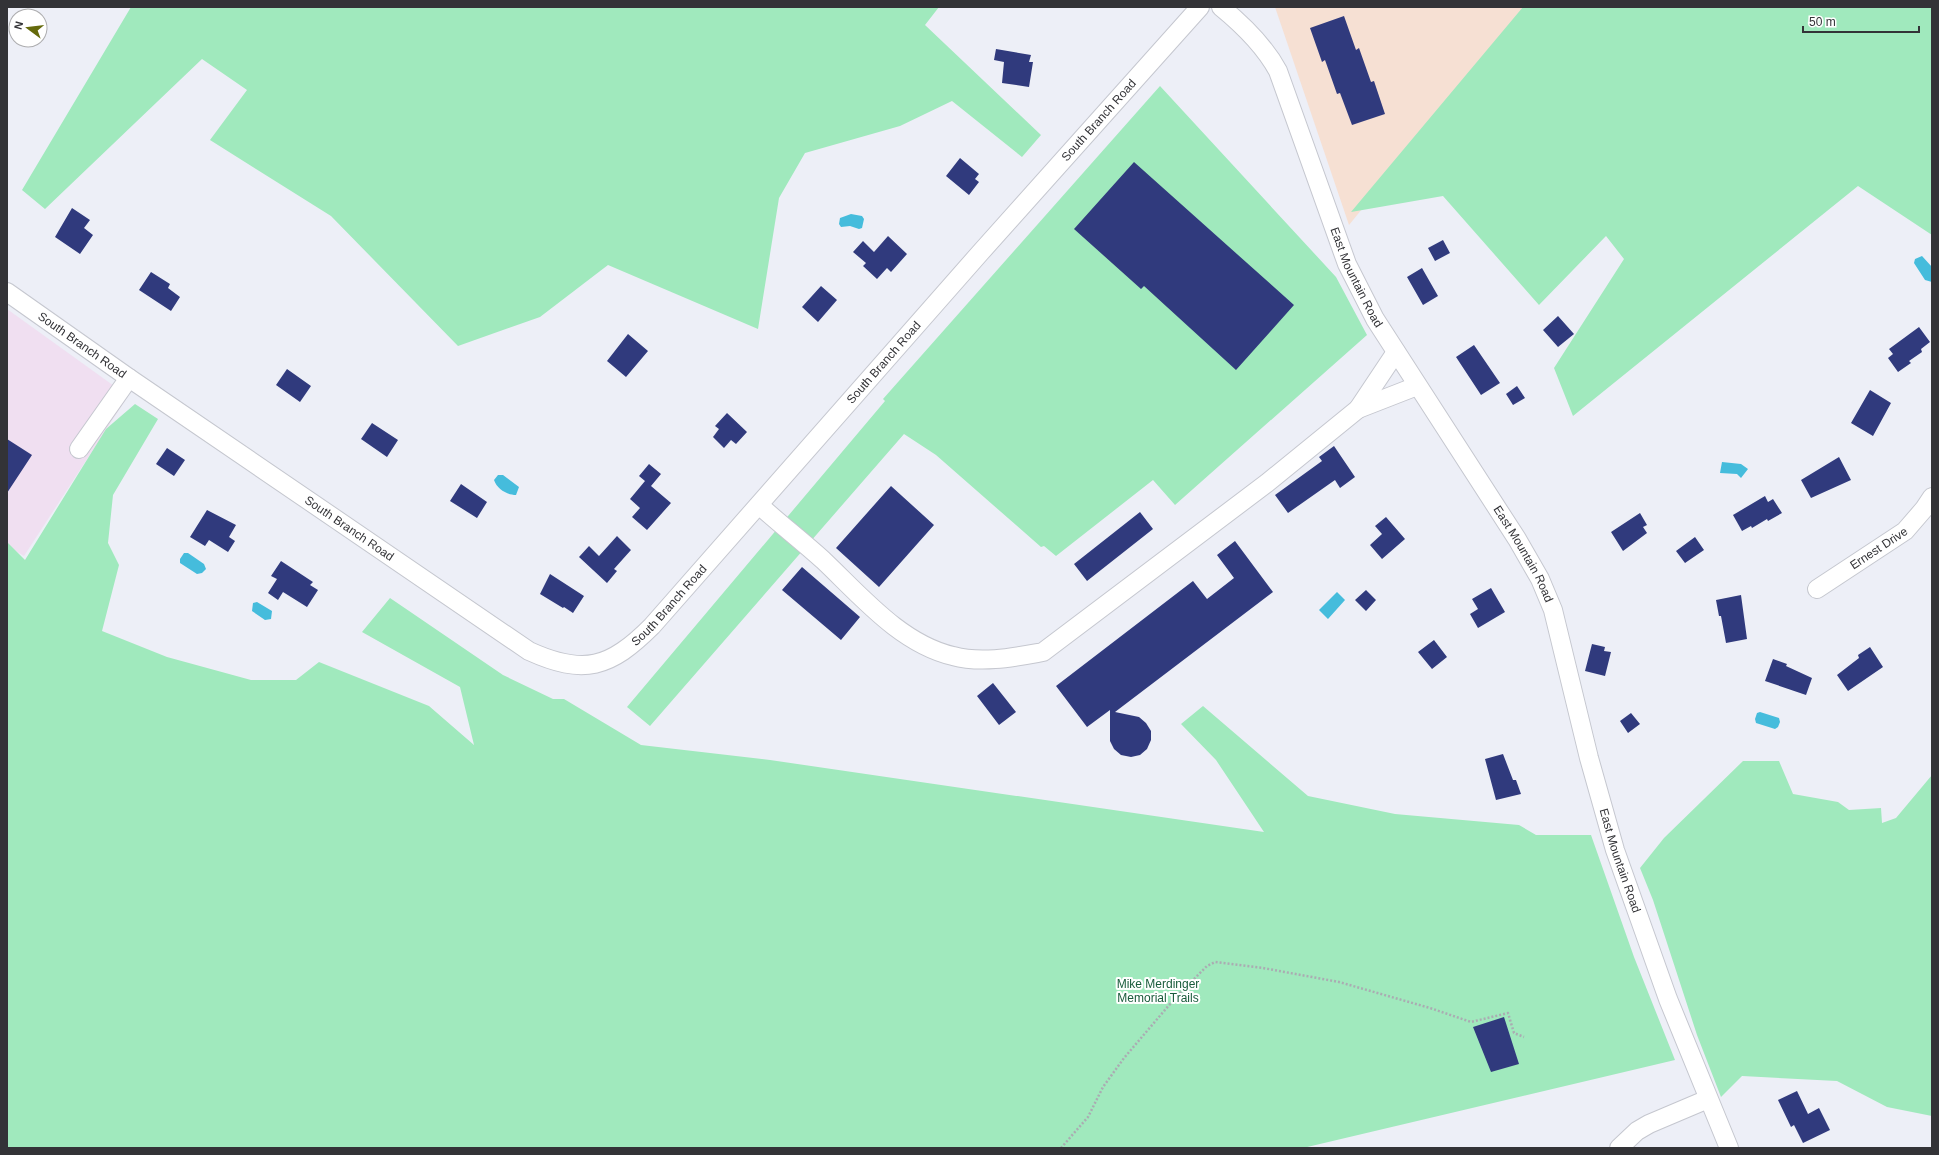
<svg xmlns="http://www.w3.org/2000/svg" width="1939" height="1155" font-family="Arial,sans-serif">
	<rect width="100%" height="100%" fill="#edeff7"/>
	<path fill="#f6e0d3" d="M1275,7H1526L1349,225Z"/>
	<path fill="#f0dff1" d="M7,309L128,396L24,556L7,546Z"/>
	<path fill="#a0e9bd" d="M131,7H939L925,25L1041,135L1022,157L952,101L900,126L805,153L779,198L758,329L608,265L540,317L458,346L331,216L210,140L247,90L202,59L45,209L22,190Z
		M1523,7H1932V235L1858,186L1573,416L1554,368L1624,259L1606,236L1539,305L1443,196L1351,212Z
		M1160,86L1336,277L1367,335L1175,505L1153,480L1056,556L1044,546L1041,547L936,455L904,434L650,726L627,707L885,401L883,399Z
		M135,404L158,419L113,495L108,543L119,565L102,631L167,657L251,680H296L319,662L429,706L474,745L460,687L362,632L390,598L503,675L553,699H564L641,745L770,760L1264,832L1216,760L1181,724L1203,706L1308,796L1395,814L1519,825L1536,835H1591L1634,957L1675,1060L1303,1148H7V542L25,560L106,429Z
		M1743,761H1779L1793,794L1838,802L1849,810L1881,808L1882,823L1896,818L1932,775V1116L1887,1107L1837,1081L1742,1076L1721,1097L1697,1035L1653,900L1640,868L1664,838Z"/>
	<path fill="#45bcdc" d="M851,214L862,216L864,219L862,228L859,229L850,226L841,227L839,224L840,218Z
		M1922,256L1932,267V282L1925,280L1914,263L1915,259Z
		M1722,462L1741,464L1748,469L1741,478L1737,474L1720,473Z
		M498,475H503L519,487L516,495C507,495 497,489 494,480Z
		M184,553H188L204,564L206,569L202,573L197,574L180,563V559Z
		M1337,592L1345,600L1328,619L1319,610Z
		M257,602L272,611L271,619L265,620L252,611L253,603Z
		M1760,712L1779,718L1780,722L1778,727L1775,729L1756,723L1755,719L1757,713Z"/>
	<path fill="#303a7d" d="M1344,16L1356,50L1359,48L1371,82L1374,81L1385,114L1352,125L1340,93L1337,94L1325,60L1322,62L1310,28Z
		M996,49L1031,55L1029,62H1033L1029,87L1002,83L1004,62L994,60Z
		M960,158L979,174L975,179L979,182L969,195L946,176Z
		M1134,162L1294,305L1236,370L1144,286L1141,289L1074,229Z
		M72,208L90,220L84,228L93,235L80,254L55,237Z
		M888,236L907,254L891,272L887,268L877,279L863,266L866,263L853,252L863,241L874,252Z
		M1443,240L1450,253L1435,261L1428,248Z
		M1422,268L1438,296L1423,305L1407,277Z
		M151,272L170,284L168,288L180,297L171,311L139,290Z
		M821,286L837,300L818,322L802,307Z
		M1558,316L1574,334L1558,347L1543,330Z
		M1919,327L1930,342L1921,349L1922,352L1909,361L1911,363L1898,372L1888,358L1893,354L1889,349Z
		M628,334L648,351L626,377L607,361Z
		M1474,345L1500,383L1481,395L1456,357Z
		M287,369L311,386L300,402L276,385Z
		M1517,386L1525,398L1513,405L1506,394Z
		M1870,390L1891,403L1873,436L1851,423Z
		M727,413L747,432L736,444L731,440L724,448L713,437L719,429L715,426Z
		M372,423L398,440L387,457L361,439Z
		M7,439L32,455L7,493Z
		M1334,446L1355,477L1340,488L1335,480L1288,513L1275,495L1322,461L1319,457Z
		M167,448L185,460L174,476L156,464Z
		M1839,457L1851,480L1811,498L1801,480Z
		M649,464L661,474L651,486L671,503L647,530L632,517L640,508L630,499L645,481L639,476Z
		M461,484L487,502L477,518L450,501Z
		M891,486L934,525L879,587L836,548Z
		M1765,496L1768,502L1773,499L1782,513L1768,521L1767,519L1752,528L1751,526L1742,531L1733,515Z
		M207,510L236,525L229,537L235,541L228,552L209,540L205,546L190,537Z
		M1140,512L1153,529L1087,581L1074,564Z
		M1640,513L1647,525L1643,527L1647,533L1623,551L1611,532Z
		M1386,517L1405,539L1382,559L1370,545L1382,534L1375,526Z
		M617,536L631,550L614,569L617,571L607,583L579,557L589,546L599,556Z
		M1695,537L1704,550L1685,563L1676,551Z
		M1235,541L1273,592L1115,712L1139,717L1146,723L1151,731V740L1147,749L1140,755L1131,757L1121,755L1114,749L1110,741V710L1087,727L1056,686L1193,581L1207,599L1234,578L1217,555Z
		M281,561L313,582L310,585L318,590L307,607L283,592L278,600L268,593L277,579L271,576Z
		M802,567L860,617L841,640L782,590Z
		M550,574L584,596L573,613L564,607L563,608L540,594Z
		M1491,588L1505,612L1478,628L1470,614L1478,609L1472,599Z
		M1366,590L1376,600L1366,611L1355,600Z
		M1741,595L1747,639L1726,643L1721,616H1719L1716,600Z
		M1434,640L1447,657L1432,669L1418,652Z
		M1592,644L1605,647L1604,651L1611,652L1605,676L1585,671Z
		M1870,647L1883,667L1848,691L1837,675L1859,658L1858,655Z
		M1773,659L1787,664L1786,666L1812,678L1806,695L1765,681Z
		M993,683L1016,712L999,725L977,696Z
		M1631,713L1640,724L1628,733L1620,721Z
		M1503,754L1513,780H1516L1521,794L1496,800L1485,759Z
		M1504,1017L1519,1064L1491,1072L1473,1027Z
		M1797,1091L1808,1114L1819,1108L1830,1130L1803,1143L1794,1125L1791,1127L1778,1100Z"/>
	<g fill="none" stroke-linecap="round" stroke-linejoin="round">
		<g stroke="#c5c7cf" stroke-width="20">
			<g id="minor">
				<path id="s1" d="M1221,7C1243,25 1264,45 1278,71L1347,264L1375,319L1517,539L1540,579L1553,610L1589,758L1615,850L1668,999L1729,1148"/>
				<path id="s2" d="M7,292L129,378L529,651C584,676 610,668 652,626L980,253L1200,7"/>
				<path d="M1358,409L1417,386"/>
				<path d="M79,449L129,378"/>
				<path d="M759,505C780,524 802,541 823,560C861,596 901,644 953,656C982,664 1015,657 1043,652L1267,483L1358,409L1396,352"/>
				<path id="s3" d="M1817,589L1905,531L1924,509L1932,497"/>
				<path d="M1619,1148L1637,1131L1649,1124L1708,1099"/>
			</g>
		</g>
		<path stroke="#aaacb2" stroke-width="2.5" stroke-dasharray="2 2" stroke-linecap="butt" d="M1061,1148L1088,1117L1103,1087L1124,1058L1176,997L1207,966L1215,962L1263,968L1339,982L1430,1008L1471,1022L1508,1013L1514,1033L1524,1037"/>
		<use href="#minor" stroke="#fff" stroke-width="18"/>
	</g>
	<g text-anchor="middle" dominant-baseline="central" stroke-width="4" stroke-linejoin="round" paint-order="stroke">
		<g font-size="12" fill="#333337" stroke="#fff">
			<text stroke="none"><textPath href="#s2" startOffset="1446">South Branch Road</textPath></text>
			<text stroke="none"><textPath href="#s1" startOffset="307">East Mountain Road</textPath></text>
			<text stroke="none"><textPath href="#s2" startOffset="92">South Branch Road</textPath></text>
			<text stroke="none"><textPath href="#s2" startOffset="1122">South Branch Road</textPath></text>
			<text stroke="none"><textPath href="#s2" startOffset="416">South Branch Road</textPath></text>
			<text stroke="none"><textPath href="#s3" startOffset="74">Ernest Drive</textPath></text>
			<text stroke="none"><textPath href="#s1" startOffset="631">East Mountain Road</textPath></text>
			<text stroke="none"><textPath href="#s2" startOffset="798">South Branch Road</textPath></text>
			<text stroke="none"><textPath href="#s1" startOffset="954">East Mountain Road</textPath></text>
		</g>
		<g font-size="12" fill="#195b3b" stroke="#fff">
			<text x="1158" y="984">Mike Merdinger<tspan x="1158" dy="14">Memorial Trails</tspan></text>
		</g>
	</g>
	<rect width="1939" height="1155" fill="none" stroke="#333337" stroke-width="16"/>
	<g transform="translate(28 28) rotate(285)"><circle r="19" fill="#ffffff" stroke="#adadaf"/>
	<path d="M0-3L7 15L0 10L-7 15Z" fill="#656a0c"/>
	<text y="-6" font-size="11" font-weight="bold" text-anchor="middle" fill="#333337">N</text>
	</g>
	<path d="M1803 26v6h116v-6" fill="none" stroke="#333337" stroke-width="2"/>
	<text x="1809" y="26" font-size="12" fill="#333337" stroke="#ffffff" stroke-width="3" paint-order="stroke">50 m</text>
</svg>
